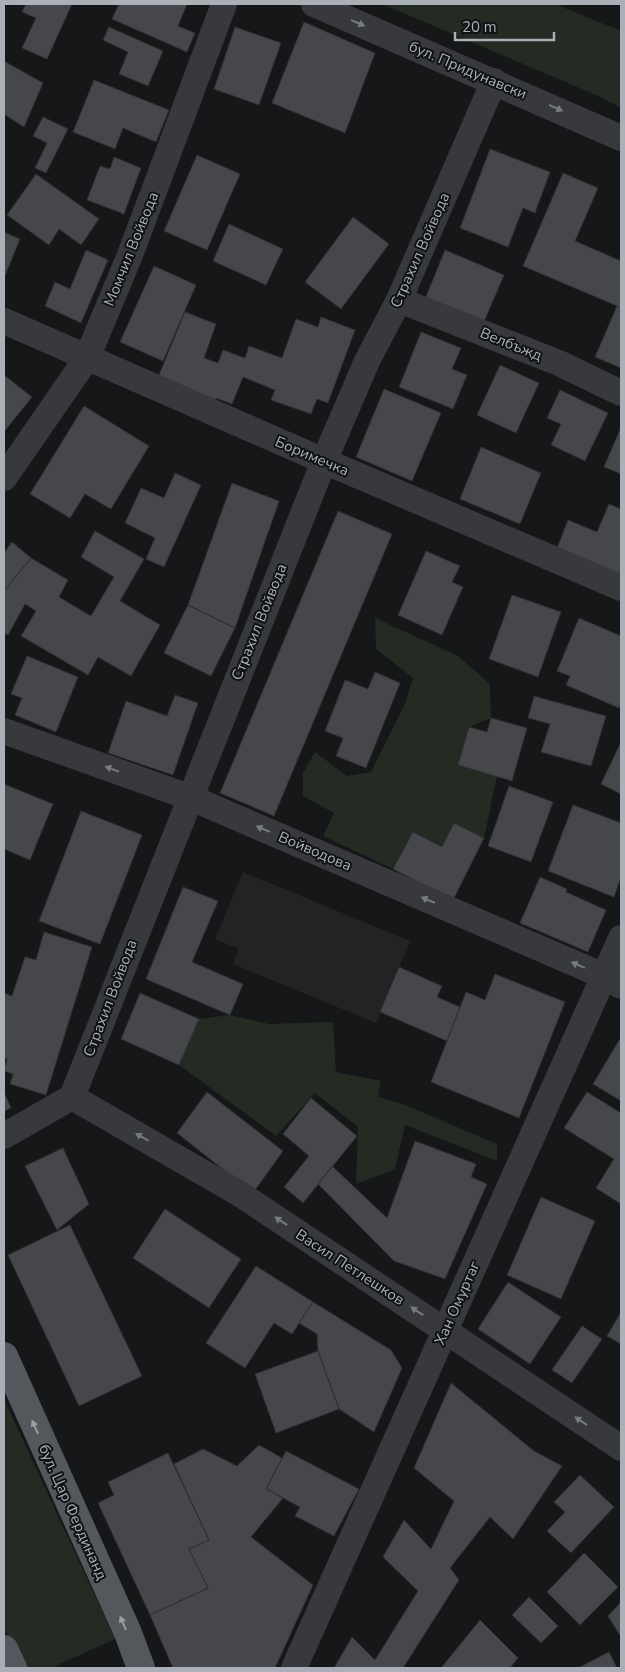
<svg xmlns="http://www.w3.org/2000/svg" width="625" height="1672" font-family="'Nunito Sans',sans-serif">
	<rect width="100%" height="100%" fill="#161718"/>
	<path fill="#222325" d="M243,872L410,941L376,1023L233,964L239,949L215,939Z"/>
	<path fill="#232b23" d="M382,4H555L621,31V108L596,95Z
		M375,618L458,656L490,684L491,718L469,727L458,765L497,776L484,838L455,823L442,847L413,832L393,869L323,836L334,813L303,796V773L315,752L347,776L371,772L404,706L413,678L376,649Z
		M230,1015L269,1024L333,1022L336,1072L381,1081L378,1097L403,1104L497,1144V1161L405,1125L395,1169L356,1184L358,1127L315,1093L276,1136L179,1065L199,1019Z
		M4,1399L115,1639L51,1668H22L4,1628Z"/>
	<path fill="#45474b" stroke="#313134" d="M26,4H72L47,59L22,48L36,18L22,12Z
		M119,4H187L178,26L195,33L187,52L112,19Z
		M304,22L375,53L345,133L272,103Z
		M109,27L163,51L148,86L119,74L128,52L103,40Z
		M235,27L281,43L259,105L214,89Z
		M4,61L43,83L24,127L4,114Z
		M94,80L169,110L156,142L123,128L115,149L73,132Z
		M43,117L68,129L46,173L35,168L47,143L33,136Z
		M490,149L550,172L535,213L523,208L508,247L460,228Z
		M197,155L240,174L207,250L164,231Z
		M114,157L141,168L124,214L87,200L100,166L110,169Z
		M563,173L598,188L575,241L621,261V368L595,357L617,306L523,266Z
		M36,174L99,219L81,245L59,229L49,245L7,215Z
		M353,217L389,244L341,309L305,282Z
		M229,224L283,249L266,285L213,261Z
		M4,232L20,239L4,278Z
		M86,250L108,260L81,323L45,306L55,282L70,289Z
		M445,250L504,275L483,324L425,299Z
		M154,266L196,285L163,361L120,342Z
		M185,312L216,324L204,358L218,363L223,350L245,358L249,346L282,358L296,319L318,327L321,317L355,330L328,403L317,399L311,414L271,400L275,390L243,377L232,404L216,398L212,409L154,387Z
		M421,332L461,348L452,369L467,375L453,409L399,387Z
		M500,365L539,383L516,433L477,415Z
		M4,375L32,397L4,432Z
		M384,389L441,413L412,481L356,457Z
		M560,390L608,413L585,461L551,445L561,424L547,418Z
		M84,406L149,446L111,509L85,494L70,518L30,494Z
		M621,427V474L604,467Z
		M481,447L541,473L520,524L460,499Z
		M175,473L201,485L164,567L146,559L155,538L125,523L141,488L164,498Z
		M232,483L279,501L235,628L188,605Z
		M609,504L621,509V578L556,551L568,520L597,532Z
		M338,511L392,534L274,816L220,793Z
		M95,531L144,559L120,601L160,625L131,676L98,657L88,675L21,636L36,611L25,604L8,635L4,633V591L31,558L68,580L59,597L91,616L114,577L81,557Z
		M12,542L31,558L4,591V553Z
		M426,551L460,566L452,582L463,587L442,635L398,615Z
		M512,595L561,612L538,677L489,659Z
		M188,605L235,628L211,676L164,653Z
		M579,618L621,636V702L619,708L566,685L570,676L557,671Z
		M27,656L78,677L56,732L15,715L22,698L11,694Z
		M375,672L400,683L366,768L336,756L343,738L325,731L345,680L368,689Z
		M175,695L198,703L173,775L108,753L126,701L167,716Z
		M534,696L606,716L591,766L541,752L550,724L528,718Z
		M491,718L527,728L512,781L458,765L469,727L487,732Z
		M621,742V794L601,784Z
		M4,784L53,804L30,860L4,849Z
		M509,786L553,802L531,862L488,846Z
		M573,805L621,823V877L614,897L548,871Z
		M81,811L142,835L100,944L39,921Z
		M454,823L484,838L453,900L393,869L413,832L442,847Z
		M540,877L567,889L566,892L606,910L588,952L520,923Z
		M183,887L218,901L192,962L243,984L230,1015L146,979Z
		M44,932L92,947L46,1095L10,1084L13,1074L4,1071L7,1059L4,1058V993L12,996L25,957L36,960Z
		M399,967L442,986L437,997L460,1007L447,1041L380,1012Z
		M495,974L565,1002L519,1118L431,1082L466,992L485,1000Z
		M140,993L199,1019L179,1065L121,1039Z
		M621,1037V1101L593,1084Z
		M4,1092L11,1108L4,1111Z
		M207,1092L283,1151L253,1193L177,1133Z
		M587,1092L621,1113V1204L596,1188L614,1159L564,1128Z
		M311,1098L357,1136L303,1203L284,1187L309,1156L283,1134Z
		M415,1141L476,1164L471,1177L487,1184L445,1279L394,1261L318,1184L332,1166L387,1218Z
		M63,1148L89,1204L57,1230L25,1166Z
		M541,1197L595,1221L561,1299L507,1275Z
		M165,1209L241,1259L209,1308L133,1258Z
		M70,1225L142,1376L79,1406L8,1255Z
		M256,1266L313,1302L292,1334L274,1323L245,1368L206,1343Z
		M508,1282L561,1317L530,1364L478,1329Z
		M313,1302L391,1350L402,1368L374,1432L339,1409L318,1351L317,1334L299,1323Z
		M621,1312V1344L607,1336Z
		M582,1326L602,1339L572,1383L552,1370Z
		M318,1351L339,1409L276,1433L255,1374Z
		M451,1383L534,1451L562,1466L513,1539L490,1517L450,1568L459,1580L403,1668H334L352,1637L375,1660L418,1591L383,1557L404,1520L431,1549L454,1501L414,1468Z
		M259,1445L282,1458L266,1489L283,1498L251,1537L313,1585L275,1668H173L150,1615L208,1588L189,1549L209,1540L174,1464L203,1449L237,1466Z
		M286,1451L359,1489L334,1536L295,1516L300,1507L266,1489Z
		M168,1453L209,1540L189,1549L208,1588L150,1615L98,1503L114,1495L108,1482Z
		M580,1475L614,1507L571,1553L547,1531L565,1512L554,1502Z
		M584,1553L618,1587L580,1625L547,1592Z
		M529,1597L558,1626L541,1643L512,1615Z
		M621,1602V1637L608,1616Z
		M480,1620L518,1658L510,1668H441Z
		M609,1652L617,1668H578Z"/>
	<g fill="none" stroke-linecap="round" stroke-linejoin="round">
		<path stroke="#38393d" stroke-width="26" d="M314,4L621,138
			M399,300L559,363L621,393
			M4,321L324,461L621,588
			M4,478L87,358L130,255L224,4
			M4,731L189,797L604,976L621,986
			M72,1097L240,1194L621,1448
			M4,1136L72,1097L324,461L367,361L399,300L494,81
			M294,1668L621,938"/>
		<path stroke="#54575c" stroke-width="28" d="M4,1356L128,1633L141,1668
			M4,1649L13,1668"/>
	</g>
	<defs><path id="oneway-solid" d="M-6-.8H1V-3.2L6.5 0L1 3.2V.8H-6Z" transform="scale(1.25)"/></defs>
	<g fill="#767a81">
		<use href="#oneway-solid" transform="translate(358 23) rotate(23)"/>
		<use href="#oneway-solid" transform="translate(556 108) rotate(24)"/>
		<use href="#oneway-solid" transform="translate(112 769) rotate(-160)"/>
		<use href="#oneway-solid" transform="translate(263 829) rotate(-157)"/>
		<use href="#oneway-solid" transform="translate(428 900) rotate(-157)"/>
		<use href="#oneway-solid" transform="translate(578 965) rotate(-157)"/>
		<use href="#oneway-solid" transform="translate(142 1137) rotate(-150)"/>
		<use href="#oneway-solid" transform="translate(281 1221) rotate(-147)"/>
		<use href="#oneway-solid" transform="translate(417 1311) rotate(-147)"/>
		<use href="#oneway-solid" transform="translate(581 1421) rotate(-146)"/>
	</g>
	<g fill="#989ea6">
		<use href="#oneway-solid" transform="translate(35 1427) rotate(-114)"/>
		<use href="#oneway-solid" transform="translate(123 1623) rotate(-114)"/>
	</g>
	<g text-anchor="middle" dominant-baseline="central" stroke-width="4" stroke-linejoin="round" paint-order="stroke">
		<g font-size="15" fill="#a9b0b8" stroke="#111213">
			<text transform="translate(468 70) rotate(23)">бул. Придунавски</text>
			<text transform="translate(131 249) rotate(-68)">Момчил Войвода</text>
			<text transform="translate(420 250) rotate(-66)">Страхил Войвода</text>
			<text transform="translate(511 344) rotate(22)">Велбъжд</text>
			<text transform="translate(312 456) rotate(23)">Боримечка</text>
			<text transform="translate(259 622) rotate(-68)">Страхил Войвода</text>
			<text transform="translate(315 851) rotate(23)">Войводова</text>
			<text transform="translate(110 998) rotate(-69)">Страхил Войвода</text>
			<text transform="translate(350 1267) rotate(33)">Васил Петлешков</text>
			<text transform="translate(457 1303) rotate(-66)">Хан Омуртаг</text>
			<text transform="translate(73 1512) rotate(66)">бул. Цар Фердинанд</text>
		</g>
	</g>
	<rect width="625" height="1672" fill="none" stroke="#a9b0b8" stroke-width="10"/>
	<path d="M455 32v8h99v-8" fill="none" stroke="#a9b0b8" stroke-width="2.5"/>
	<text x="462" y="32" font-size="15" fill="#a9b0b8" stroke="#111213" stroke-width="4" paint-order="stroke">20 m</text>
</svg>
